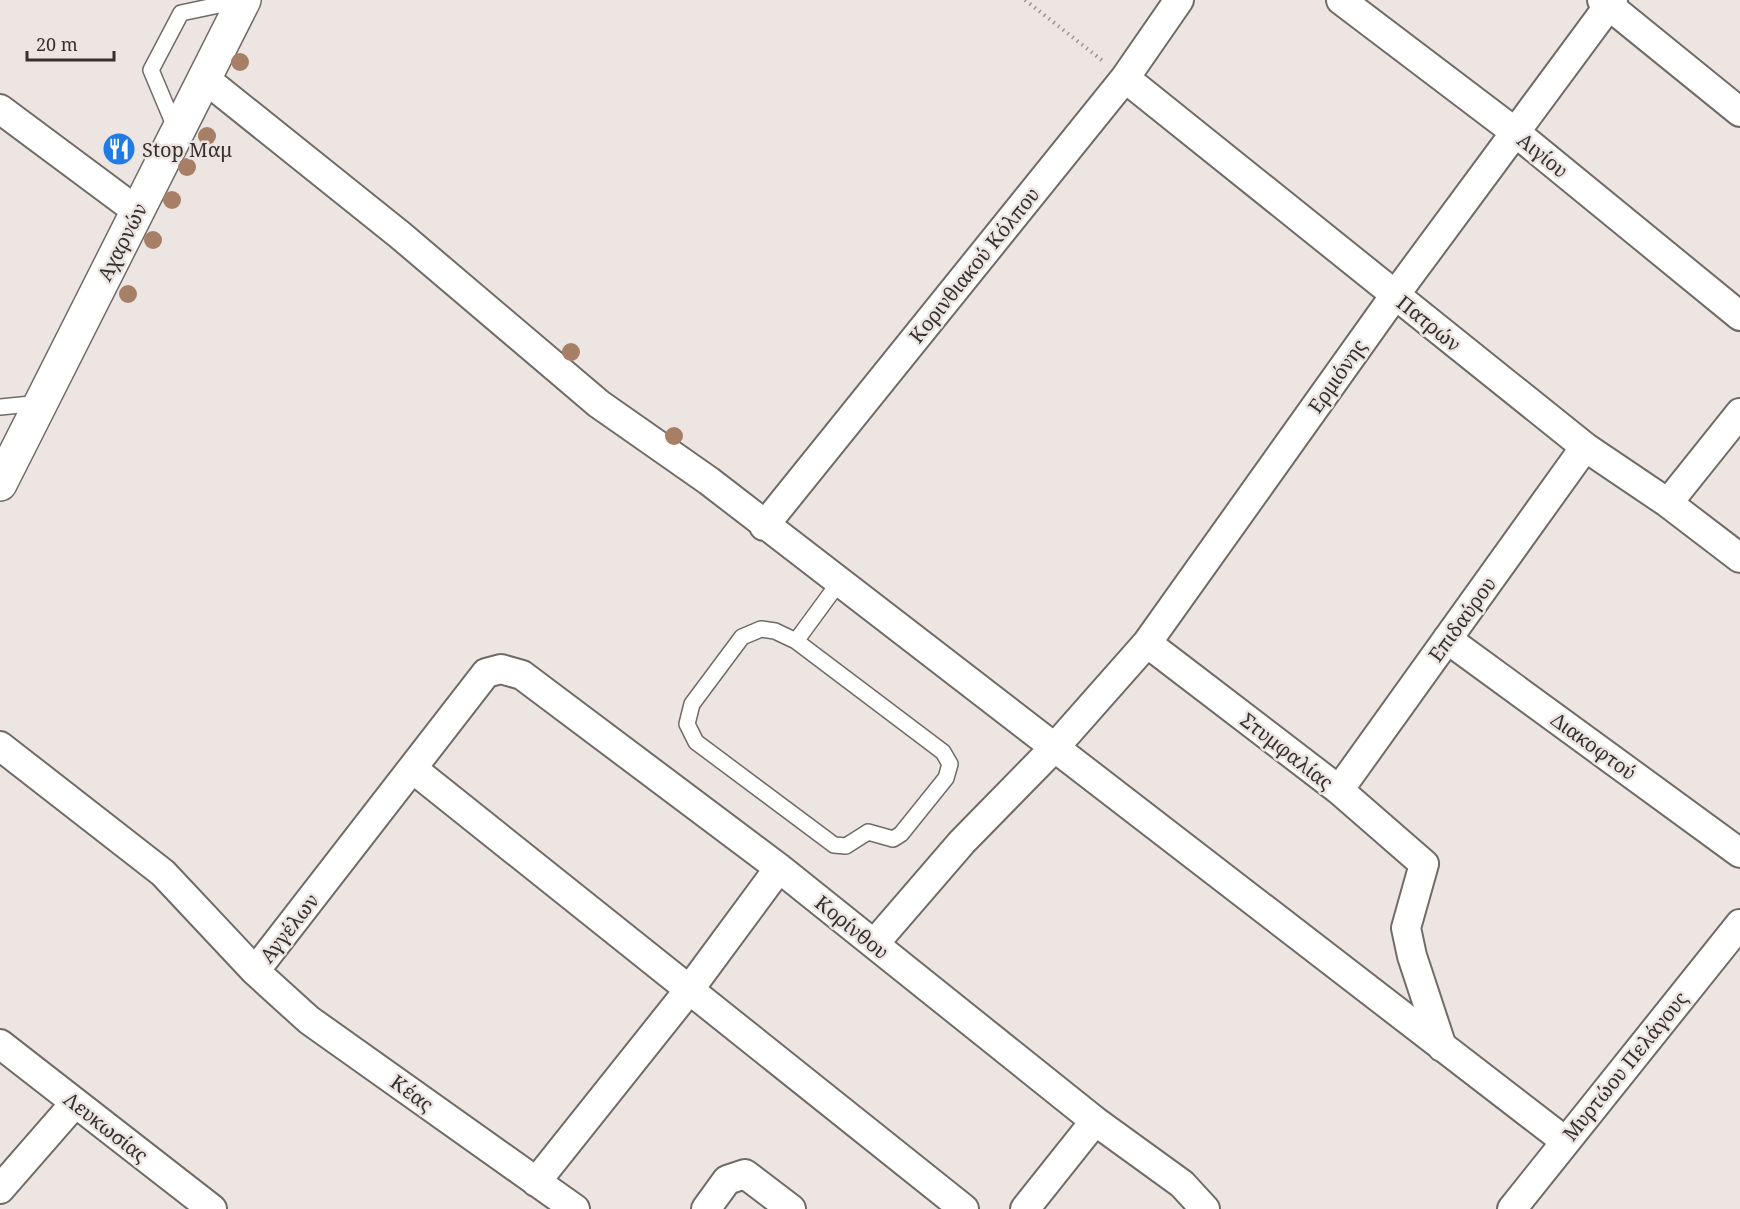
<svg xmlns="http://www.w3.org/2000/svg" width="1740" height="1209" font-family="'Noto Serif',serif">
	<rect width="100%" height="100%" fill="#ece5e2"/>
	<g fill="none" stroke-linecap="round" stroke-linejoin="round">
		<g stroke="#716b68" stroke-width="18">
			<path id="lane" d="M177,132L151,70L181,13L243,0
				M0,407L41,403
				M761,629L775,631L796,641L943,752L950,764L946,778L901,834L893,839L868,832L846,846L834,845L696,742L687,724L692,704L742,637Z
				M796,641L840,581"/>
		</g>
		<g stroke="#716b68" stroke-width="32">
			<path id="street" d="M1341,0L1515,132L1740,316
				M1602,0L1740,112
				M204,78L400,235L599,404L709,481L1565,1141
				M1125,78L1585,447L1668,503L1740,558
				M0,109L137,211
				M1668,503L1740,413
				M764,526L1125,78L1179,0
				M1447,639L1740,853
				M1147,643L1339,790L1424,864L1406,928L1412,956L1442,1047
				M0,746L163,873L255,971L486,673L501,669L522,675L779,868L1095,1121L1182,1184L1205,1209
				M413,769L964,1209
				M1339,790L1585,447
				M874,944L962,842L1056,746L1147,643L1395,295L1613,0
				M255,971L309,1020L575,1209
				M0,1044L212,1209
				M536,1182L689,990L779,868
				M0,1189L75,1103
				M706,1209L727,1180L745,1174L791,1209
				M1025,1209L1095,1121
				M1512,1209L1740,924"/>
		</g>
		<g stroke="#716b68" stroke-width="36">
			<path id="secondary" d="M0,484L244,0"/>
		</g>
		<path stroke="#9a9593" stroke-width="4" stroke-dasharray="1.5 4.5" stroke-linecap="butt" d="M1025,0L1103,61"/>
		<use href="#lane" stroke="#fff" stroke-width="15"/>
		<use href="#street" stroke="#fff" stroke-width="28"/>
		<use href="#secondary" stroke="#fff" stroke-width="33"/>
	</g>
	<g fill="#a77f67">
		<circle cx="240" cy="62" r="9"/>
		<circle cx="207" cy="136" r="9"/>
		<circle cx="187" cy="167" r="9"/>
		<circle cx="172" cy="200" r="9"/>
		<circle cx="153" cy="240" r="9"/>
		<circle cx="128" cy="294" r="9"/>
		<circle cx="571" cy="352" r="9"/>
		<circle cx="674" cy="436" r="9"/>
	</g>
	<defs>
		<g id="restaurant-disc" transform="scale(1.725)"><circle r="9.5" fill="#227ae4" stroke="#ece5e2"/><path d="M-5-6h1v4h1v-4h1v4h1v-4h1v5L-1.5 .5V6h-2V.5L-5-1ZM5-6V6H3V1.5H1.5Q1.5-4 5-6Z" fill="#fff"/></g>
	</defs>
	<g fill-rule="evenodd">
		<use href="#restaurant-disc" x="119" y="149"/>
	</g>
	<g text-anchor="middle" dominant-baseline="central" stroke-width="5" stroke-linejoin="round" paint-order="stroke">
		<g font-size="20" fill="#343130" stroke="#ece5e2" text-anchor="start">
			<text x="142" y="149">Stop Μαμ</text>
		</g>
		<g font-size="20" fill="#343130" stroke="#ece5e2">
			<text transform="translate(1543 155) rotate(39)">Αιγίου</text>
			<text transform="translate(122 242) rotate(-63)">Αχαρνών</text>
			<text transform="translate(974 265) rotate(-51)">Κορινθιακού Κόλπου</text>
			<text transform="translate(1429 323) rotate(39)">Πατρών</text>
			<text transform="translate(1337 376) rotate(-55)">Ερμιόνης</text>
			<text transform="translate(1462 619) rotate(-54)">Επιδαύρου</text>
			<text transform="translate(1594 746) rotate(36)">Διακοφτού</text>
			<text transform="translate(1287 751) rotate(38)">Στυμφαλίας</text>
			<text transform="translate(852 927) rotate(39)">Κορίνθου</text>
			<text transform="translate(289 928) rotate(-52)">Αγγέλων</text>
			<text transform="translate(1625 1066) rotate(-51)">Μυρτώου Πελάγους</text>
			<text transform="translate(412 1093) rotate(36)">Κέας</text>
			<text transform="translate(106 1127) rotate(38)">Λευκωσίας</text>
		</g>
	</g>
	<path d="M27 51v9h87v-9" fill="none" stroke="#343130" stroke-width="3"/>
	<text x="36" y="51" font-size="18" fill="#343130" stroke="#ece5e2" stroke-width="4.5" paint-order="stroke">20 m</text>
</svg>
